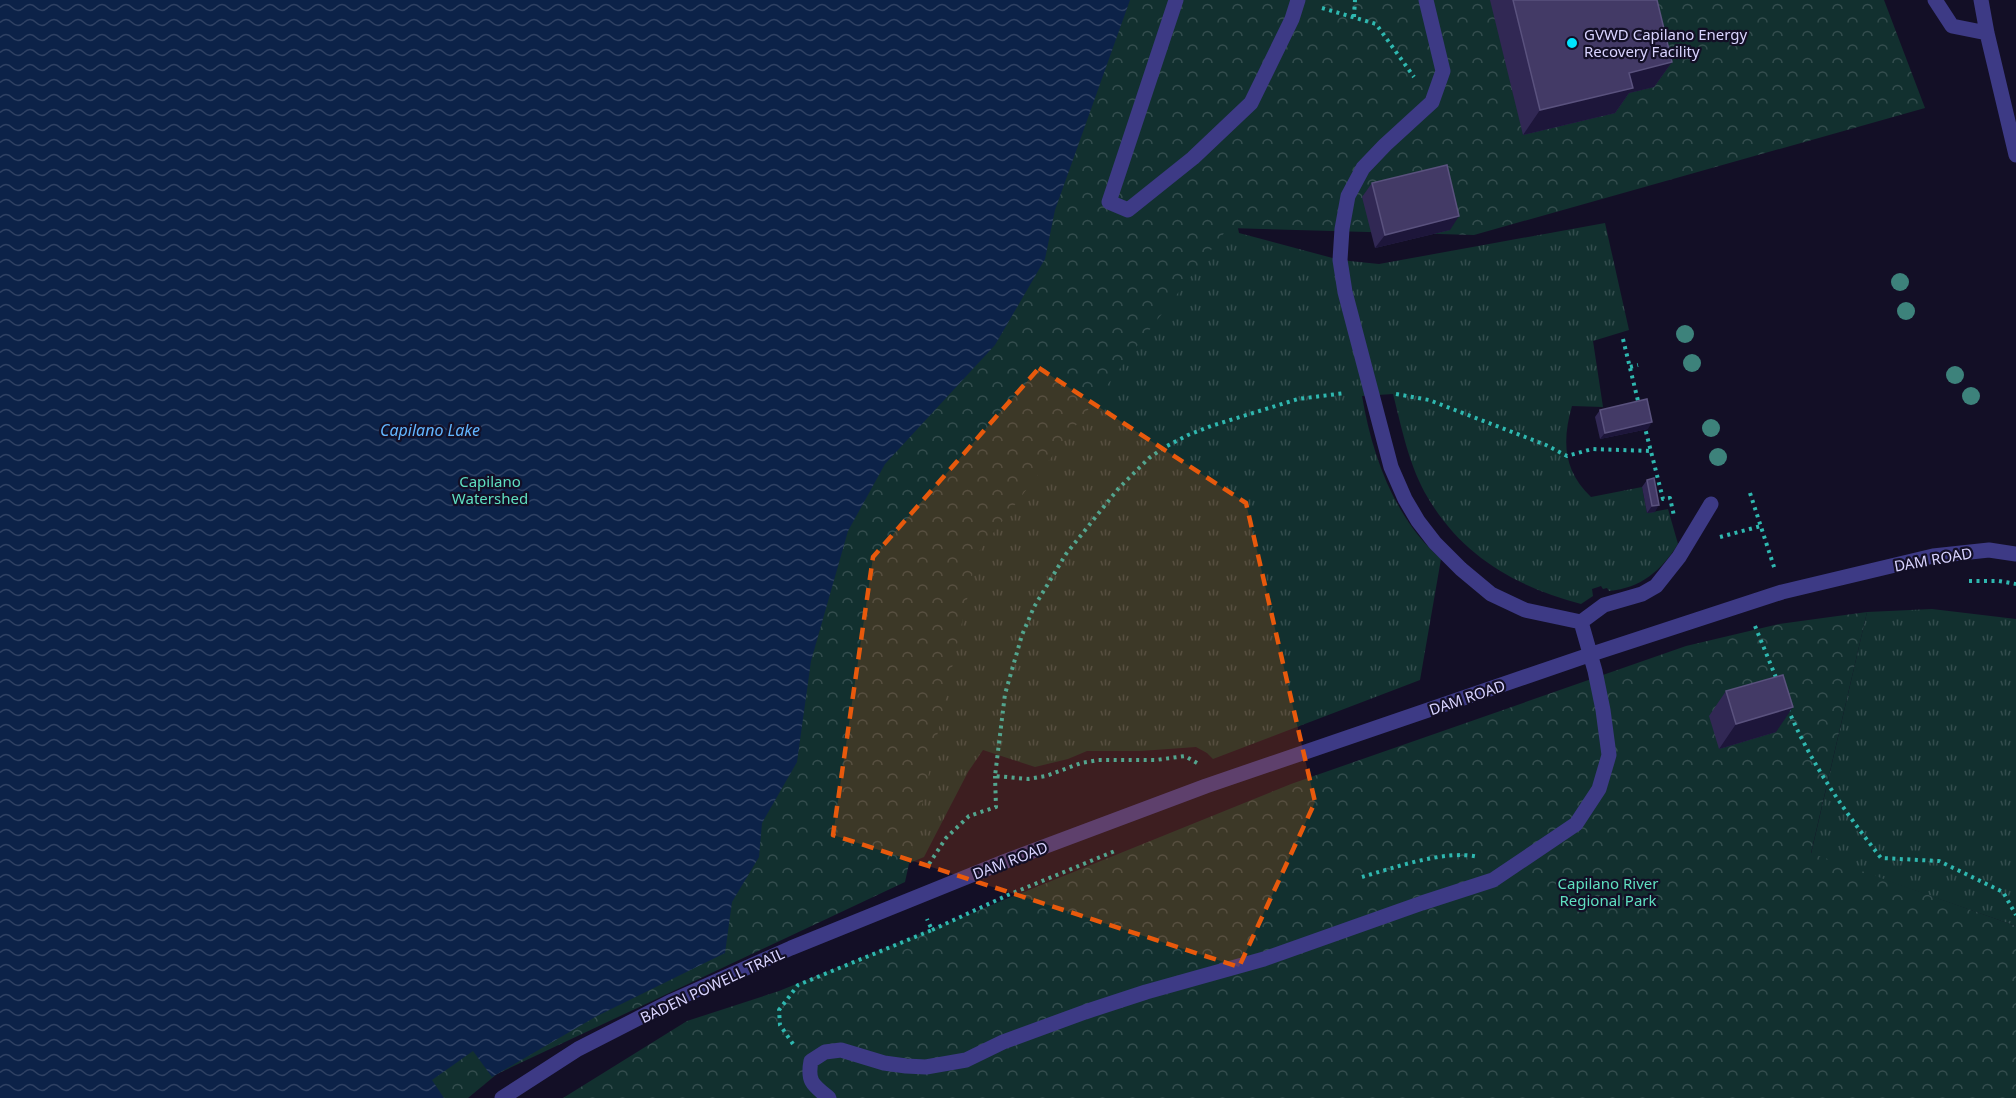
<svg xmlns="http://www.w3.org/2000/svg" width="2016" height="1098" font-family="'Noto Sans',sans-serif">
	<defs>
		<pattern id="grass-tufts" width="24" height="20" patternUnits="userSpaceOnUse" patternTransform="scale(1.5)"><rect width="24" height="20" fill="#12302f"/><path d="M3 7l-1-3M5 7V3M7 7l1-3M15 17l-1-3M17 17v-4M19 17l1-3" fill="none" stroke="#344d4e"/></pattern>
		<pattern id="park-crowns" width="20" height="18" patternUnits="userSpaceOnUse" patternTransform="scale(1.5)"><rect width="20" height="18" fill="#12302f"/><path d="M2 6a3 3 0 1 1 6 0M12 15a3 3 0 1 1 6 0" fill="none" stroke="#344d4e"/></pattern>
		<pattern id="water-waves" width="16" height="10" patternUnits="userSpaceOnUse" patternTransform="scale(1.5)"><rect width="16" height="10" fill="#0c2248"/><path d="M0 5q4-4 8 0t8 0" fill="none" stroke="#2f4163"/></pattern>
	</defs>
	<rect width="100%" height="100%" fill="#130f26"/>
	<path fill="url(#grass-tufts)" d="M1227,175L1239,233L1340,260L1379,264L1605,223L1629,330L1593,341L1603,407L1572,406C1562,441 1563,470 1591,497L1642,487L1647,513L1668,509L1678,544C1661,571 1641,588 1609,591L1607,588L1603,589L1601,586L1592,589L1593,596L1581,604C1517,587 1463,557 1428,498C1409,466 1402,429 1393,394L1362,396C1372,455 1394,518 1441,559L1420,680L1213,759L1207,753L1196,747L1141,751H1087L1068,759L1035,767L983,750L968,772L924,857L848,889L823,773Z
		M1932,609L2016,619V926L1811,854L1867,612Z"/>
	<path fill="url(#park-crowns)" d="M0,0H1884L1925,108L1474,235L1228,228L977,554L905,882L497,1074L468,1098H0Z
		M1867,612L1811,853L2016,926V1098H563L687,1021L779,991L1291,784L1686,646L1779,624Z"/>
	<path fill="url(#water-waves)" d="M0,0H1130L1055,210L1045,259L995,345L885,464L848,531L811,661L797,762L762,823L759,857L732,902L725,953L597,1016L492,1077L473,1051L432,1080L444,1098H0Z"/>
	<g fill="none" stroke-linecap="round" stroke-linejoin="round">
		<path stroke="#2fb8b0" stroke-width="4" stroke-dasharray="3 4.5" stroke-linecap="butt" d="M1322,8L1376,24L1414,77
			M1354,17L1355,0
			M1623,339L1639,405
			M1630,367L1638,365
			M1396,394L1429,400L1546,445L1567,456L1592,449L1650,451
			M1644,424L1663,499L1670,498L1674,516
			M1750,493L1775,570
			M1720,537L1761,526
			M1969,581H1999L2016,584
			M1755,626L1777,680
			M1788,709C1811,764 1845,812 1881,858L1939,861L2003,892L2016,915
			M1197,763L1185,756L1156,760H1098L1081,763L1046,776L1028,779L995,776L1005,694L1022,635L1034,607L1066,554L1118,489L1149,458L1165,447L1188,435L1211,426L1298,399L1345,393
			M929,864L946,838L969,816L996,807L995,776
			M1362,877C1393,868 1446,849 1478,857
			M932,930L1008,895L1115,851
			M793,1044L780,1025L779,1010L798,985L932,930L927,919"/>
		<path stroke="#3d3a85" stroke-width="15" d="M1176,0L1109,202L1128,210L1193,158L1251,103L1292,19L1298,0
			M1935,0L1952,26L1987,33
			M1981,0L1987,33L2016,155
			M1581,622L1604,605L1642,594L1656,586L1679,557L1711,504
			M502,1098L578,1049L672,1001L791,948L1006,861L1206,786L1589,655L1782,592L1933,556L1989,550L2016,554
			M829,1098C813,1085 807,1082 811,1061L825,1052L841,1050L884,1063L906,1066L926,1067L966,1060L1003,1042L1085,1012L1146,992L1264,959L1422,903L1493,880L1576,824L1599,789L1609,755L1603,710L1595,671L1581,622L1525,610L1491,594L1461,569L1435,543L1418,521L1405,499L1391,467L1345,292L1340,260L1342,229L1348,196L1363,168L1385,145L1432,102L1443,71L1426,0"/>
	</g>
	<g fill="#3d827b">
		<circle cx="1900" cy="282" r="9"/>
		<circle cx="1906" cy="311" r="9"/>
		<circle cx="1685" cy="334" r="9"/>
		<circle cx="1692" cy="363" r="9"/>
		<circle cx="1955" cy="375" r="9"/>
		<circle cx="1971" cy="396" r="9"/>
		<circle cx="1711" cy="428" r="9"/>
		<circle cx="1718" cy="457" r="9"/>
	</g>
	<path fill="#312854" d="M1490,0H1657L1672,62L1654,87L1629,93L1615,113L1523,135Z
		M1372,183L1450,230L1375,248L1362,197Z
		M1600,410L1648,429L1600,439L1595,417Z
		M1647,480L1655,512L1647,513L1642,487Z
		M1726,691L1776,732L1719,749L1709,716Z"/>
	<path fill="#1d163a" d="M1672,62L1654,87L1629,93L1615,113L1523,135L1540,110L1629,73Z
		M1459,216L1450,230L1375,248L1385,235Z
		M1652,422L1648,429L1600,439L1605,433Z
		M1659,505L1655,512L1647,513L1652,506Z
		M1793,707L1776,732L1719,749L1736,724Z"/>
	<path fill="#433a66" stroke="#5a527e" stroke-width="1.5" d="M1513,0H1657L1672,62L1629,73L1633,88L1540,110Z
		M1447,165L1459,216L1385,235L1372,183Z
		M1647,399L1652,422L1605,433L1600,410Z
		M1654,478L1659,505L1652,506L1647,480Z
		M1783,675L1793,707L1736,724L1726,691Z"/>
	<path fill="#e8590c" fill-opacity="0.2" stroke="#e8590c" stroke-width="4.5" stroke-dasharray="12 8" stroke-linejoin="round" d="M1039,368L1246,503L1315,802L1239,967L833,835L873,557Z"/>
	<circle fill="#00e5ff" stroke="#130f26" stroke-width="2" cx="1572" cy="43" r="6"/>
	<g text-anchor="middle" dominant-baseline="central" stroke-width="4.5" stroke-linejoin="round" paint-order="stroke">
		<g font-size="15" fill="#d9d4ff" stroke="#130f26" text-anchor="start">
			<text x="1584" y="34">GVWD Capilano Energy<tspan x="1584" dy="17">Recovery Facility</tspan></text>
		</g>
		<g font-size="15" fill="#5fe0c0" stroke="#130f26">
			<text x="490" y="481">Capilano<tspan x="490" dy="17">Watershed</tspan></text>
			<text x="1608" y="883">Capilano River<tspan x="1608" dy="17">Regional Park</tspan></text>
		</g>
		<g font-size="15" fill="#d9d4ff" stroke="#130f26">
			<text transform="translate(1933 559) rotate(-10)">DAM ROAD</text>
			<text transform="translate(1467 697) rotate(-19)">DAM ROAD</text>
			<text transform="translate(1010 860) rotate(-21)">DAM ROAD</text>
			<text transform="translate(712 985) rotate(-25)">BADEN POWELL TRAIL</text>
		</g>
		<g font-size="16" font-style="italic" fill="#62b6ff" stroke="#130f26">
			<text x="430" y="430">Capilano Lake</text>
		</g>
	</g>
</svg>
